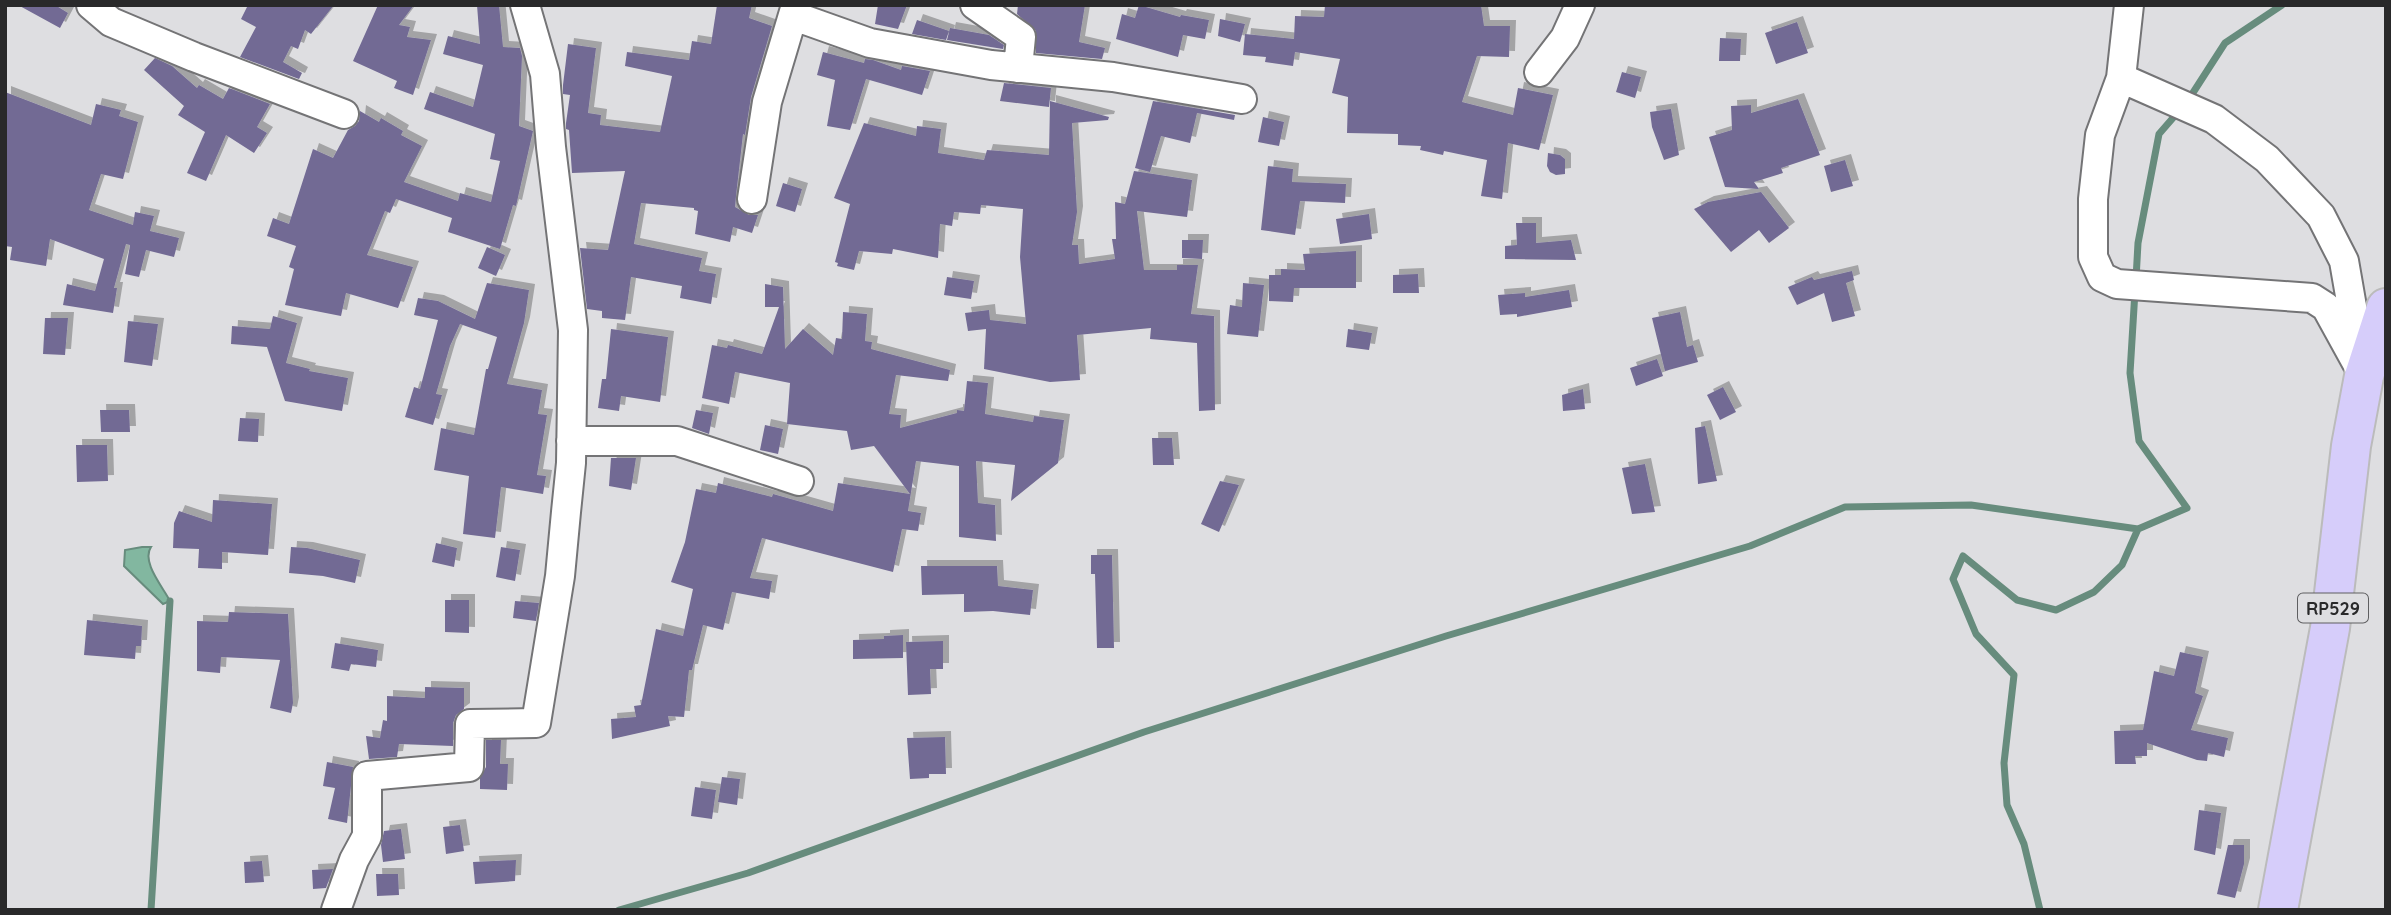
<svg xmlns="http://www.w3.org/2000/svg" width="2391" height="915" font-family="Quicksand,sans-serif">
	<defs>
		<filter id="shadow"><feDropShadow dx="6" dy="-6" stdDeviation="0" flood-color="#0004"/></filter>
	</defs>
	<rect width="100%" height="100%" fill="#dedee1"/>
	<path fill="#82b7a0" stroke="#678c7d" stroke-width="2" d="M142,547H151C141,562 163,587 170,601L163,604L124,566L125,550Z"/>
	<g fill="none" stroke-linecap="round" stroke-linejoin="round">
		<path stroke="#678c7d" stroke-width="7" d="M2187,102L2225,43L2282,5
			M2136,279L2138,243L2159,134L2179,111
			M151,910L170,601
			M619,910L748,873L1144,732L1446,636L1750,546L1845,507L1971,505L2138,529
			M2040,910L2024,844L2007,805L2004,763L2014,675L1976,634L1953,579L1963,556L2017,600L2056,610L2094,592L2122,565L2138,529L2187,508L2139,441L2130,373L2135,291"/>
	</g>
	<path fill="#726a94" filter="url(#shadow)" d="M18,5H55L68,13L60,28Z
		M248,5H334L311,34L305,30L298,49L291,46L283,62L302,73L299,79L240,57L256,27L241,19Z
		M378,5H414L399,25L410,27L407,37L431,40L413,95L394,88L397,81L353,61Z
		M477,5H499L503,47L520,48L522,56L519,126L533,131L516,206L513,205L500,249L448,232L452,218L396,199L390,213L385,211L367,255L413,267L398,308L346,293L341,316L285,305L294,269L289,267L296,246L267,236L273,218L289,224L313,149L333,158L348,130L355,126L359,121L360,111L379,122L381,118L403,131L401,135L422,146L404,182L458,201L460,193L491,202L500,161L490,159L495,134L424,109L430,92L473,107L483,65L443,54L448,36L480,44Z
		M717,5H752L749,18L772,26L751,97L745,135L743,134L736,196L735,207L749,215H758L752,233L733,227L730,242L695,234L698,211L694,210V208L641,203L634,244L702,258L699,271L716,274L711,304L680,298L682,286L631,277L625,320L602,318V311L587,309L580,248L608,250L625,171L572,173L569,130L566,129V123L570,95L563,94V85L568,44L596,48L588,113L601,115L600,125L660,132L672,76L625,66L627,52L689,60L692,41L711,44Z
		M878,5H907L898,29L875,24Z
		M1018,5H1085L1079,42L1105,48L1102,59L1036,53V31L1017,14Z
		M1139,5L1180,17L1181,15L1209,20L1205,39L1183,35L1178,57L1116,39L1122,14L1135,18Z
		M1325,5H1481L1484,26H1510L1509,57L1477,56L1462,102L1513,115L1518,88L1553,95L1539,150L1508,143L1502,199L1481,196L1487,160L1444,151L1443,155L1420,150L1421,146L1398,145V134L1347,133L1348,97L1332,93L1340,59L1295,52L1293,66L1265,62L1266,57L1243,55L1245,34L1294,39L1295,16L1324,17Z
		M1220,19L1245,24L1240,42L1218,36Z
		M917,20L949,31L946,40L912,34Z
		M1797,22L1808,53L1776,64L1765,33Z
		M950,28L989,35L1004,45L1003,49L947,40Z
		M1720,38L1741,39L1740,61H1719Z
		M823,52L864,63L865,59L873,60L901,70L902,66L930,71L922,95L866,79L850,130L827,126L835,80L817,75Z
		M155,58L172,66L197,88L199,85L223,99L229,88L270,104L257,127L267,133L254,153L226,135L206,181L187,173L205,132L178,115L184,106L144,70Z
		M1622,72L1641,77L1635,98L1616,92Z
		M1004,83L1051,88L1049,107L1000,101Z
		M5,92L91,125L96,104L121,110L119,116L138,122L123,179L101,174L89,210L133,225L135,212L154,216L150,231L179,238L174,257L146,250L139,277L125,274L130,245L126,244L114,288H117L113,313L63,305L67,284L95,291L104,259L50,239L46,266L10,260L12,247L5,246Z
		M1798,99L1820,155L1781,168L1783,173L1754,182L1759,189L1725,187L1709,137L1732,130L1731,106L1751,105V113Z
		M1050,101L1109,117L1108,120L1072,123L1077,212L1072,245H1078L1079,264L1115,259L1112,239H1116L1115,202L1125,204L1134,171L1192,180L1187,217L1137,211L1144,270H1177V265H1198L1191,314L1214,316L1215,410L1199,411L1197,343L1150,339L1151,328L1077,335L1080,380L1050,382L984,369L986,329L968,331L965,313L989,310L990,320L1026,324L1020,257L1023,209L981,205L980,214L954,212L952,226L940,224L938,258L893,249L892,254L859,251L854,270L837,266L838,263L835,262L850,204L834,198L864,123L916,136L917,126L941,129L938,153L984,160L987,150L1049,155Z
		M1153,101L1235,115L1234,120L1197,113L1190,143L1161,136L1150,172L1135,168Z
		M1671,109L1679,155L1664,160L1652,127L1650,112Z
		M1263,117L1284,122L1279,146L1258,142Z
		M1548,153L1560,155L1565,159V174L1556,175L1550,172L1547,166Z
		M1845,160L1853,186L1831,192L1824,166Z
		M1268,166L1293,169L1292,182L1346,184L1345,203L1300,201L1295,235L1261,230Z
		M783,183L802,189L795,212L776,206Z
		M1761,192L1789,228L1769,243L1759,230L1731,252L1694,209L1708,202Z
		M1369,214L1372,239L1340,244L1336,219Z
		M1516,223H1536V243L1571,240L1576,260L1505,259V246L1517,245Z
		M1182,240H1203L1202,259L1182,258Z
		M487,247L505,255L496,276L478,268Z
		M1356,251V288H1294L1293,302L1269,301V275H1281V269L1305,270L1303,254Z
		M1852,271L1854,280L1846,283L1855,316L1832,322L1824,293L1797,305L1788,287L1812,277L1814,280Z
		M1418,274L1419,293H1393V275Z
		M947,277L974,281L971,299L944,295Z
		M487,283L529,290L524,323L507,384L542,390L538,414L547,415L537,475L546,476L543,494L501,487L495,538L463,534L469,476L434,470L441,428L474,435L486,369H488L497,337L460,324L450,346L436,394L442,395L433,425L405,417L414,387L420,389L438,320L414,315L418,298L438,301L475,319Z
		M1243,283L1264,285L1258,337L1227,334L1230,305L1242,307Z
		M765,284L783,287L785,349L803,329L833,355L836,338L842,339L843,312L867,314L865,341L872,342L871,349L950,370L948,381L896,375L889,414L901,415L900,428L957,413V410L964,411L967,381L988,383L985,414L1033,422L1034,416L1064,420L1058,463L1011,501L1015,465L976,461L978,503L995,505L996,541L959,537V466L916,461L908,511L921,513L918,531L902,529L893,572L762,538L750,578L772,581L769,599L732,592L723,630L703,625L692,670H689L684,717L668,716L670,726L612,739L611,719L636,717L634,706L641,705L656,629L683,636L693,589L671,582L685,542L696,489L716,493L718,483L772,497L773,494L833,511L838,483L910,494L874,446L851,450L847,431L787,424L790,383L735,372L729,404L702,398L712,345L727,348L728,345L762,354L779,307H765Z
		M1569,290L1572,307L1517,317V314L1500,315L1498,295L1525,293V297Z
		M1680,312L1687,347L1693,345L1698,362L1665,371L1652,318Z
		M273,316L297,323L286,363L310,369L309,371L348,378L342,411L285,401L267,347L231,344L232,326L270,329Z
		M45,318H68L65,355L43,354Z
		M128,321L158,324L152,366L124,362Z
		M611,329L668,337L660,402L621,396L619,411L598,408L602,379H606Z
		M1348,329L1372,333L1369,350L1346,347Z
		M1657,359L1663,376L1636,386L1630,368Z
		M1723,387L1736,412L1720,420L1707,395Z
		M1583,389L1585,409L1563,411L1562,395Z
		M100,410H129L130,432H101Z
		M696,410L713,413L709,434L692,428Z
		M240,418L259,419L258,442L238,441Z
		M765,425L783,429L778,454L760,450Z
		M1705,426L1717,481L1698,484L1695,428Z
		M1152,438H1172L1174,465H1153Z
		M76,445H107L108,481L77,482Z
		M611,458H636L631,490L609,486Z
		M1645,464L1655,512L1632,514L1622,468Z
		M1220,481L1239,485L1219,532L1201,524Z
		M213,500L272,504L268,555L222,552V569L198,568L199,549L173,548L174,523L179,511L212,522Z
		M436,543L457,548L454,567L432,562Z
		M291,547L307,548L360,560L355,583L323,576L289,573Z
		M501,547L520,550L515,581L496,577Z
		M1091,555H1112L1114,648H1097L1095,574H1091Z
		M921,566H997L998,586L1033,590L1030,615L993,611L964,612V594L922,595Z
		M445,600H469V633L445,632Z
		M515,601L539,603L536,621L513,618Z
		M229,612L288,614L293,703L291,713L270,708L280,660L221,657L220,673L197,671V621L228,622Z
		M87,620L142,626L141,646H136L135,659L84,655Z
		M903,635V658L853,659V640L884,639V636Z
		M943,641V669H930L931,694L908,695L906,642Z
		M335,643L378,650L376,667L351,664L349,671L331,668Z
		M2180,652L2203,657L2195,693L2203,696L2191,730L2228,738L2224,757L2208,753L2207,761L2197,760L2147,743V756H2135L2136,764H2115L2114,731L2143,730L2154,671L2174,676Z
		M425,687L464,688V709L456,715L453,723V746L399,744L397,757L369,759L366,736L380,738L383,720L387,721V696L425,698Z
		M945,737L946,774H929V778L910,779L907,738Z
		M486,740H501L500,764H508L507,790L480,789V778L486,767Z
		M327,762L353,767L347,823L328,819L335,788L323,786Z
		M722,777L740,779L737,805L718,802Z
		M695,787L716,790L712,819L691,816Z
		M2199,810L2221,813L2215,855L2194,850Z
		M460,825L464,851L446,854L443,827Z
		M401,829L405,859L383,862L381,845L384,831Z
		M2228,845H2244V864L2235,898L2217,894Z
		M516,860L515,881L475,884L473,862Z
		M262,861L264,882L245,883L244,862Z
		M333,869L326,888L313,889L312,870Z
		M376,874H398L399,895L377,896Z"/>
	<g fill="none" stroke-linecap="round" stroke-linejoin="round">
		<g stroke="#747476" stroke-width="32">
			<path id="street" d="M91,5L111,22L194,57L344,114
				M975,5L1021,37L1018,68
				M794,16L870,43L991,65L1113,77L1242,99
				M1539,72L1565,38L1580,5
				M2121,78L2214,119L2267,159L2321,216L2344,261L2364,376L2326,307L2312,298L2117,284L2102,277L2093,257V199L2100,135Z
				M2121,78L2129,5
				M752,199L767,102L796,5
				M571,441H677L799,481
				M336,910L354,860L367,836V776L469,767L470,724L536,723L560,576L566,512L571,463L573,330L551,147L545,74L525,5"/>
		</g>
		<g stroke="#bbb" stroke-width="42">
			<path id="primary" d="M2278,910L2330,628L2351,446L2364,376L2386,308"/>
		</g>
		<use href="#street" stroke="#fff" stroke-width="28"/>
		<use href="#primary" stroke="#d6cdfa" stroke-width="38"/>
	</g>
	<g text-anchor="middle" dominant-baseline="central" stroke-width="7" stroke-linejoin="round" paint-order="stroke">
		<rect fill="#dedee1" stroke="#5f5f61" stroke-width="2" x="2298" y="593.5" width="70" height="29" rx="5"/>
		<g font-size="18" font-weight="bold" fill="#29292a">
			<text x="2333" y="608">RP529</text>
		</g>
	</g>
	<rect width="2391" height="915" fill="none" stroke="#29292a" stroke-width="14"/>
</svg>
